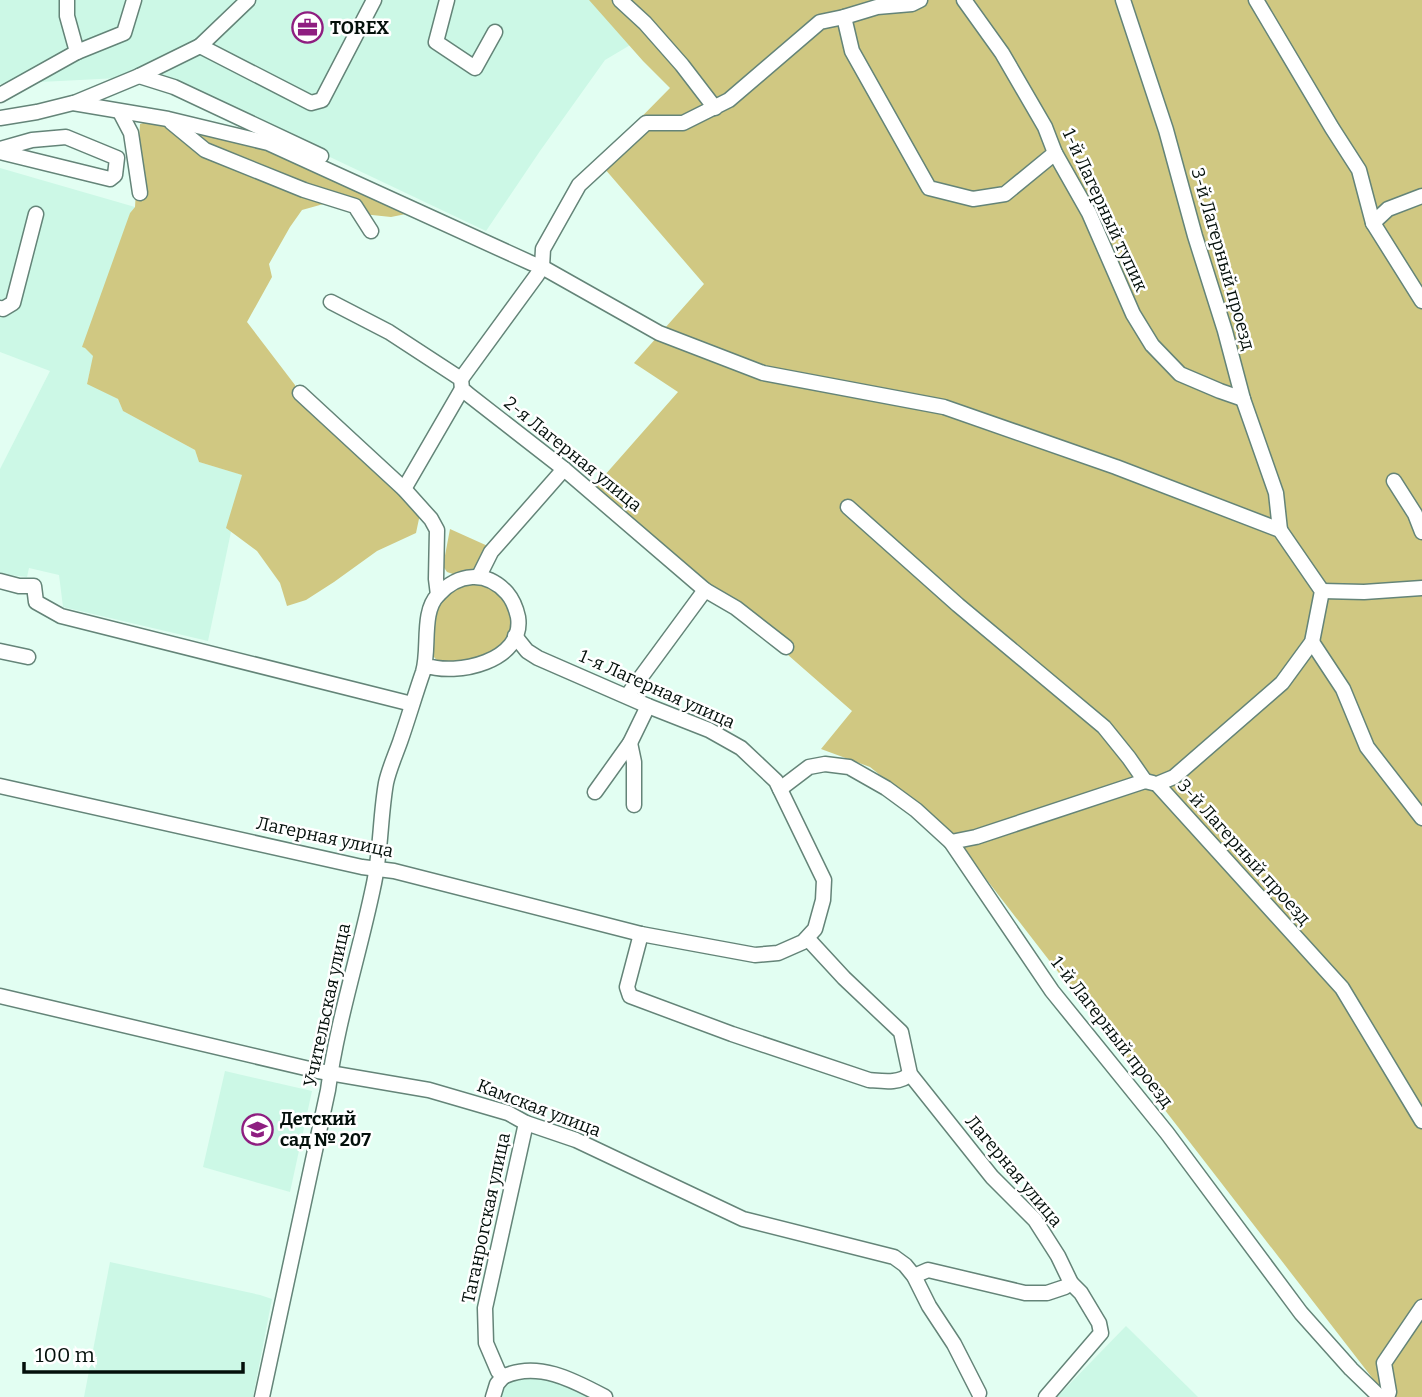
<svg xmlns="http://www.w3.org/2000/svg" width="1422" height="1397" font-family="Bitter,serif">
	<rect width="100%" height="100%" fill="#e2fef2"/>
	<!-- built -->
	<g fill="#ccf8e6">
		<path d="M 0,0 L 591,0 L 632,44 L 605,60 L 540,151 L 486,231 L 159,76 L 0,84 Z"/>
		<path d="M 0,168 L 135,207 L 130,213 L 87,383 L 118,399 L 123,411 L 195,450 L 199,462 L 243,475 L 208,641 L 63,607 L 59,575 L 29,568 L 27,577 L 0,574 L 0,469 L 50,371 L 0,352 Z"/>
		<path d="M 225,1071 L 312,1091 L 290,1192 L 203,1167 Z"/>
		<path d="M 110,1262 L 260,1295 L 272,1299 L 253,1397 L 84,1397 Z"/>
		<path d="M 1126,1326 L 1198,1397 L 1057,1397 Z"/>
		<path d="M 515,1376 L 544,1377 L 597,1397 L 497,1397 L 500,1387 Z"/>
	</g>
	<!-- green -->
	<g fill="#d0c882">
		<path d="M 589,0 L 1422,0 L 1422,1397 L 1387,1397 L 949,831 L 870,767 L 821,749 L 852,711 L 788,655 L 704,590 L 587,493 L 597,484 L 678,392 L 634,363 L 704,284 L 598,161 L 670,88 L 643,61 Z"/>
		<path d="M 150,121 L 267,147 L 411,213 L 391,217 L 353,213 L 327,203 L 302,210 L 290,227 L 269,264 L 272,277 L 247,322 L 295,385 L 297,394 L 420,514 L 416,533 L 377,551 L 334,582 L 306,600 L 287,606 L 280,583 L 257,551 L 226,528 L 242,475 L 199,462 L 195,450 L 123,411 L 118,399 L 87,384 L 93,356 L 85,348 L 82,347 L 130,213 L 135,207 L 140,124 Z"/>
		<path d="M 450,529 L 490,547 C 483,558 473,574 459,575 C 455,575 451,573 447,572 L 443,566 Z"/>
		<path d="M 474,582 L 493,587 L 512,610 C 512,618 513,629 509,636 C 498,653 456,672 437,660 C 426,654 432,614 439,605 C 447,593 461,586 474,582 Z"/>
	</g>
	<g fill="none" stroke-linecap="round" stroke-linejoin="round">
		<defs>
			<g id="minor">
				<path d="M 67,0 L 67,16 L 77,52"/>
				<path d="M 447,0 L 436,42 L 475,68 L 495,32"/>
				<path d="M 620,0 L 645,23 L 682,65 L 715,108"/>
				<path d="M 964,0 L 1002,53 L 1045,127 L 1055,153 L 1089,213 L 1133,314 L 1152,345 L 1180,374 L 1220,391 L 1243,399"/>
				<path d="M 1123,0 L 1166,130 L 1195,236 L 1225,331 L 1243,399 L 1276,493 L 1280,530"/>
				<path d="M 1256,0 L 1332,128 L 1359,170 L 1373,223 L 1422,301"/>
				<path d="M 844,17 L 852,51 L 929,188 L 973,199 L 1005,194 L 1055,153"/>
				<path d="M 200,46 L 248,0"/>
				<path d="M 139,76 L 174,87 L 321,156"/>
				<path d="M 0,95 L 77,52 L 124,33 L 134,0"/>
				<path d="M 74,103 L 139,76 L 200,46 L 311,103 L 322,100 L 374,0"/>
				<path d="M 120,112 L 131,133 L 140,193"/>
				<path d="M 0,118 L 37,112 L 73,103 L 168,119 L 268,143 L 531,263 L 542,267 L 659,333 L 763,373 L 944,407 L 1116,467 L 1280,530 L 1322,591 L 1312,642 L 1282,683 L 1174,777 L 1157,784 L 1342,988 L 1422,1121"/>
				<path d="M 171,122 L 205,150 L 304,190 L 355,206 L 371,231"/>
				<path d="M 0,149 L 32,140 L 66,137 L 117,158 L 115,175 L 110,179 L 0,152"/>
				<path d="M 1373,223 L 1388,209 L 1422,196"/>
				<path d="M 331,302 L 389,332 L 461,379 L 462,389 L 469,395 L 564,469 L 705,590 L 736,608 L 786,647"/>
				<path d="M 0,308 L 3,309 L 13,303 L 36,214"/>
				<path d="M 461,379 L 537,275 L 542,267 L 543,249 L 579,185 L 646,123 L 683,123 L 729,100 L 820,22 L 844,17 L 877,7 L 912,4 L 920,0"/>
				<path d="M 300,393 L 404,489 L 431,519 L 437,530 L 436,579 L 438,595"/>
				<path d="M 1394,481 L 1415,514 L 1422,532"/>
				<path d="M 404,489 L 462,389"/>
				<path d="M 848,507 L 958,605 L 1104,727 L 1129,758 L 1145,781"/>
				<path d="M 479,576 L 491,552 L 564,469"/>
				<path d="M 0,581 L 19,586 L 34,586 L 36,602 L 61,616 L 412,704"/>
				<path d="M 1322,591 L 1364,592 L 1422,588"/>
				<path d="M 1312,642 L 1343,689 L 1367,747 L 1422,818"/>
				<path d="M 0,651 L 28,657"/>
				<path d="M 627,696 L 705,590"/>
				<path d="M 630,743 L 634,762 L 634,805"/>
				<path d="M 0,786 L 362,867 L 394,871 L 641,934 L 755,955 L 778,953 L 803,942 L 815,929 L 823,900 L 824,880 L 776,781 L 741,748 L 709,730 L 648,706 L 538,658 L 527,651 L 515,636"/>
				<path d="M 780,789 L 809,767 L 825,764 L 849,767 L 886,788 L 916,810 L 951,842 L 1052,991 L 1167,1133 L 1301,1313 L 1351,1369 L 1380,1397"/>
				<path d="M 595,792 L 630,743 L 648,706"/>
				<path d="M 951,842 L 976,837 L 1145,781 L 1153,783"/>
				<path d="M 641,934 L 627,987 L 630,996 L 732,1034 L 869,1080 C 882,1081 900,1084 910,1074"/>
				<path d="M 808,939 L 844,978 L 901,1032 L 910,1074 L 992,1177 L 1035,1220 L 1058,1256 L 1071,1283 L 1081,1293 L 1099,1323 L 1101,1333 L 1046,1397"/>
				<path d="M 0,996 L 318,1071 L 429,1090 L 508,1113 L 526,1123 L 576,1140 L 743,1219 L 894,1257 L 905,1265 L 914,1276 L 929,1306 L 954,1344 L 979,1393"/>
				<path d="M 914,1276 L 928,1270 L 1025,1293 L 1047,1293 L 1065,1287 L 1071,1283"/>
				<path d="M 503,1377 C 537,1360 575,1381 605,1397"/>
				<path d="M 262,1397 L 328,1090 C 337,1022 359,955 373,888 C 381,854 380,817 386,783 C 389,769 395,756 400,742 C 408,719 415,695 423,672 C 430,649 421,612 438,595 C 458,573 486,570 507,593 C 513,600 516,608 518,617 C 525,661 456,677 425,665"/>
				<path d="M 493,1397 L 497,1384 L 503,1377 L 498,1371 L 486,1343 L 485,1308 L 526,1123"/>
				<path d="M 1387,1397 L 1389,1392 L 1384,1363 L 1422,1307"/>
			</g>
		</defs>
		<!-- minor casing -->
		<use href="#minor" stroke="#648478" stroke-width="17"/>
		<!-- minor -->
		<use href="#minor" stroke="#fff" stroke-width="14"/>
	</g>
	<!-- icons -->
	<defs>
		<symbol id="office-ring" viewBox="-11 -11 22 22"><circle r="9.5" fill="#fff" stroke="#8e1e80" stroke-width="1.5"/><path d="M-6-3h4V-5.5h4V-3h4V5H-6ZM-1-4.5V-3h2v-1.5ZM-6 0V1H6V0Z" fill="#8e1e80"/></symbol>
		<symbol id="school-ring" viewBox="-11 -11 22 22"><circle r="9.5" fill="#fff" stroke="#8e1e80" stroke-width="1.5"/><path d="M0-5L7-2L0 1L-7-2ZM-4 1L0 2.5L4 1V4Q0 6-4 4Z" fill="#8e1e80"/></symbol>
	</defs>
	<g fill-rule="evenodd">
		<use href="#office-ring" x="290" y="10" width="35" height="35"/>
		<use href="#school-ring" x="240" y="1112" width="35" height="35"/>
	</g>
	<g text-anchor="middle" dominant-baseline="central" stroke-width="5" stroke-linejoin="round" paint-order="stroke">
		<!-- poi labels -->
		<g font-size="18" font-weight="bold" fill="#04100b" stroke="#fff" text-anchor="start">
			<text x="330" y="28">TOREX</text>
			<text x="280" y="1119">Детский<tspan x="280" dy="21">сад № 207</tspan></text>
		</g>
		<!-- street labels -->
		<g font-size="18" fill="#04100b" stroke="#fff">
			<text transform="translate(1105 210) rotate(65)">1-й Лагерный тупик</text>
			<text transform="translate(1223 259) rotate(74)">3-й Лагерный проезд</text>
			<text transform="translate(573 454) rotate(39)">2-я Лагерная улица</text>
			<text transform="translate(657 689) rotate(24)">1-я Лагерная улица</text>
			<text transform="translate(325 837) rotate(12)">Лагерная улица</text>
			<text transform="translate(1244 852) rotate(48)">3-й Лагерный проезд</text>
			<text transform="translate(327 1005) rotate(-78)">Учительская улица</text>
			<text transform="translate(1112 1032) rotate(52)">1-й Лагерный проезд</text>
			<text transform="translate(539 1108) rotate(21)">Камская улица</text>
			<text transform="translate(1014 1171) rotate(50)">Лагерная улица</text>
			<text transform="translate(486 1218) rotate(-78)">Таганрогская улица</text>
		</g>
	</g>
	<!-- scale -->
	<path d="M24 1362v10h219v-10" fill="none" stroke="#04100b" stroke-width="3.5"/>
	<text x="35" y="1362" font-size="21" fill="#04100b" stroke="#ffffff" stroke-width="5" paint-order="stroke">100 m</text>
</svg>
